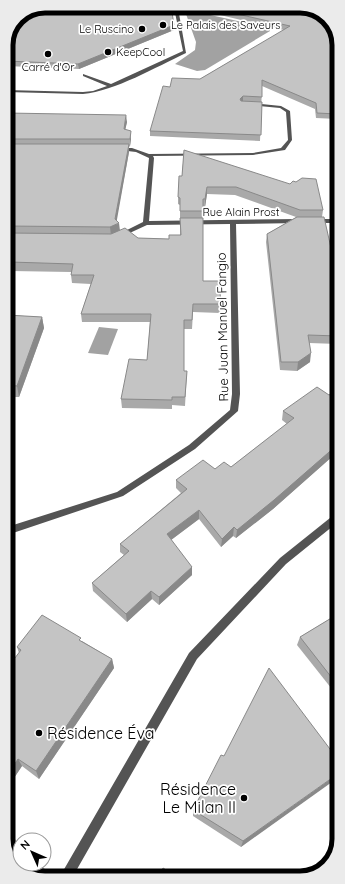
<svg xmlns="http://www.w3.org/2000/svg" width="345" height="884" font-family="Quicksand,sans-serif">
	<rect width="100%" height="100%" fill="#fff"/>
	<!-- water -->
	<g fill="#a2a2a2">
		<path d="M 192,11 L 270,28 L 270,31 L 205,70 L 197,71 L 175,64 L 195,50 L 196,42 L 186,14 Z"/>
		<path d="M 99,327 L 118,329 L 108,355 L 88,353 Z"/>
	</g>
	<g fill="none" stroke-linecap="round" stroke-linejoin="round">
		<!-- lane -->
		<path fill="#545454" fill-rule="evenodd" d="M 175,6 L 179,6 L 178,8 L 186,53 C 156,67 115,91 83,94 L 6,92 L 6,90 L 83,92 L 93,91 L 107,86 L 83,76 L 83,74 L 111,84 L 183,51 L 174,8 Z"/>
		<!-- street -->
		<g fill="#545454" fill-rule="evenodd">
			<path d="M 252,103 L 281,106 L 290,111 L 292,140 L 285,150 L 253,155 L 153,156 L 154,158 L 149,221 L 299,219 L 302,221 L 299,223 L 236,224 L 240,394 L 238,411 L 195,449 L 123,496 L 7,535 L 7,527 L 117,492 L 189,445 L 230,410 L 232,394 L 230,224 L 147,225 L 121,237 L 117,237 L 117,235 L 143,222 L 149,158 L 136,152 L 119,150 L 117,149 L 119,148 L 132,148 L 149,154 L 253,153 L 281,148 L 288,140 L 286,112 L 280,108 L 250,105 L 250,104 Z"/>
			<path d="M 337,219 L 337,223 L 314,223 L 311,221 L 314,219 Z"/>
			<path d="M 335,514 L 338,514 L 338,522 L 286,564 L 197,659 L 72,878 L 59,878 L 189,653 L 280,558 Z"/>
		</g>
	</g>
	<!-- wall -->
	<g fill="#a9a9a9">
		<path d="M 182,6 L 292,6 L 337,33 L 337,119 L 316,118 L 315,109 L 262,86 L 260,141 L 150,136 L 150,131 L 170,87 L 200,79 L 284,30 Z"/>
		<path d="M 294,6 L 303,6 L 319,12 Z"/>
		<path d="M 174,25 L 174,30 L 79,69 L 6,66 L 6,43 Z"/>
		<path d="M 6,112 L 6,113 L 127,122 L 125,129 L 131,139 L 130,146 L 129,147 L 129,152 L 116,221 L 120,231 L 138,238 L 169,239 L 180,235 L 180,205 L 178,204 L 178,197 L 182,176 L 184,150 L 323,210 L 322,217 L 336,270 L 338,270 L 338,344 L 309,343 L 310,362 L 297,371 L 280,370 L 266,242 L 267,234 L 296,217 L 235,195 L 207,194 L 205,207 L 203,207 L 203,281 L 221,304 L 220,313 L 193,312 L 192,329 L 184,329 L 184,371 L 187,371 L 185,406 L 172,405 L 172,409 L 122,408 L 121,399 L 147,360 L 150,322 L 82,322 L 81,314 L 91,284 L 72,283 L 71,275 L 71,272 L 11,271 L 8,279 L 7,279 Z"/>
		<path d="M 7,315 L 42,317 L 44,328 L 19,397 L 7,397 Z"/>
		<path d="M 338,391 L 338,445 L 336,446 L 334,455 L 273,509 L 236,538 L 233,536 L 221,547 L 199,519 L 171,540 L 192,575 L 159,605 L 152,599 L 127,622 L 93,591 L 92,583 L 124,555 L 120,552 L 120,544 L 181,493 L 176,488 L 176,480 L 215,469 L 231,467 L 287,424 L 282,420 L 283,411 L 329,395 Z"/>
		<path d="M 338,614 L 339,698 L 297,645 L 300,637 Z"/>
		<path d="M 82,641 L 112,659 L 114,668 L 39,779 L 22,766 L 8,787 L 19,653 L 17,647 Z"/>
		<path d="M 224,756 L 339,761 L 241,847 L 193,816 L 193,810 Z"/>
	</g>
	<!-- shaded-wall -->
	<g fill="#898989">
		<path d="M 174,25 L 174,30 L 79,69 L 78,64 Z"/>
		<path d="M 243,96 L 243,102 L 240,104 L 240,99 Z"/>
		<path d="M 126,115 L 127,122 L 124,136 L 124,129 Z"/>
		<path d="M 131,131 L 131,139 L 130,146 L 130,139 Z"/>
		<path d="M 129,144 L 129,152 L 116,225 L 119,223 L 120,231 L 111,236 L 110,227 L 115,219 Z"/>
		<path d="M 207,187 L 207,194 L 205,207 L 205,199 Z"/>
		<path d="M 10,262 L 11,271 L 8,279 L 7,270 Z"/>
		<path d="M 42,317 L 44,328 L 19,397 L 17,386 Z"/>
		<path d="M 311,353 L 310,362 L 297,371 L 298,362 Z"/>
		<path d="M 338,438 L 338,445 L 336,446 L 334,455 L 273,509 L 236,538 L 237,530 L 332,443 Z"/>
		<path d="M 13,440 L 15,448 L 7,476 L 7,459 Z"/>
		<path d="M 199,510 L 199,519 L 167,543 L 167,534 Z"/>
		<path d="M 234,527 L 233,536 L 221,547 L 222,539 Z"/>
		<path d="M 192,567 L 192,575 L 159,605 L 159,597 Z"/>
		<path d="M 151,591 L 152,599 L 127,622 L 126,614 Z"/>
		<path d="M 112,659 L 114,668 L 39,779 L 36,771 Z"/>
		<path d="M 18,759 L 22,766 L 8,787 L 8,774 Z"/>
		<path d="M 339,773 L 339,777 L 241,847 L 243,841 Z"/>
	</g>
	<!-- building -->
	<g fill="#c4c4c4" stroke="#898989">
		<path d="M 45,6 L 171,6 L 174,25 L 78,64 L 6,61 L 6,43 L 18,17 Z"/>
		<path d="M 202,6 L 292,6 L 295,8 L 320,13 L 324,14 L 337,33 L 337,114 L 317,113 L 316,103 L 262,80 L 262,97 L 243,96 L 240,99 L 241,101 L 262,102 L 261,135 L 150,131 L 163,86 L 170,87 L 172,78 L 200,79 L 290,26 Z"/>
		<path d="M 6,113 L 126,115 L 124,129 L 131,131 L 130,139 L 6,139 Z"/>
		<path d="M 6,144 L 129,144 L 115,219 L 119,223 L 110,227 L 7,226 L 6,216 L 8,213 L 6,213 Z"/>
		<path d="M 184,150 L 290,184 L 293,181 L 296,182 L 302,178 L 316,179 L 323,210 L 300,210 L 236,187 L 207,187 L 205,199 L 203,199 L 203,211 L 180,211 L 180,198 L 178,197 L 179,176 L 182,176 Z"/>
		<path d="M 297,217 L 324,217 L 336,270 L 338,270 L 338,336 L 308,335 L 311,353 L 298,362 L 281,362 L 267,234 Z"/>
		<path d="M 180,218 L 203,218 L 203,281 L 219,281 L 221,304 L 193,304 L 192,320 L 184,320 L 184,371 L 187,371 L 185,397 L 172,397 L 172,400 L 121,399 L 129,359 L 147,360 L 151,314 L 81,314 L 94,275 L 71,275 L 73,264 L 10,262 L 7,270 L 7,233 L 111,234 L 125,228 L 138,238 L 169,239 L 169,235 L 181,235 Z"/>
		<path d="M 7,315 L 42,317 L 17,386 L 7,385 Z"/>
		<path d="M 317,387 L 329,395 L 338,391 L 338,438 L 332,443 L 336,446 L 274,500 L 237,530 L 234,527 L 222,539 L 199,510 L 167,534 L 192,567 L 159,597 L 151,591 L 126,614 L 92,583 L 129,551 L 120,544 L 187,489 L 176,480 L 203,460 L 215,469 L 224,462 L 231,467 L 294,418 L 283,411 Z"/>
		<path d="M 7,439 L 13,440 L 7,459 Z"/>
		<path d="M 338,614 L 339,687 L 300,637 Z"/>
		<path d="M 42,615 L 81,638 L 79,640 L 112,659 L 36,771 L 18,759 L 8,774 L 8,667 L 21,650 L 17,647 Z"/>
		<path d="M 269,668 L 339,761 L 339,773 L 243,841 L 193,810 L 221,755 L 224,756 Z"/>
		<path d="M 332,861 L 331,863 L 312,876 L 302,876 L 309,871 Z"/>
		<path d="M 163,868 L 177,877 L 159,877 Z"/>
	</g>
	<!-- markers -->
	<g fill="#000" stroke="#fff" stroke-width="1.5">
		<circle cx="163" cy="25" r="4"/>
		<circle cx="142" cy="29" r="4"/>
		<circle cx="108" cy="52" r="4"/>
		<circle cx="48" cy="54" r="4"/>
		<circle cx="39" cy="733" r="4"/>
		<circle cx="244" cy="798" r="4"/>
	</g>
	<g text-anchor="middle" dominant-baseline="central" stroke-width="3.5" stroke-linejoin="round" paint-order="stroke">
		<!-- far-poi labels -->
		<g font-size="11" fill="#000" stroke="#fff" text-anchor="start">
			<text x="171" y="25">Le Palais des Saveurs</text>
			<text x="134" y="29" text-anchor="end">Le Ruscino</text>
			<text x="116" y="52">KeepCool</text>
			<text x="48" y="67" text-anchor="middle">Carré d'Or</text>
		</g>
		<!-- far-street labels -->
		<g font-size="11" fill="#000" stroke="#fff">
			<text x="241" y="212">Rue Alain Prost</text>
		</g>
		<!-- street labels -->
		<g font-size="13" fill="#000" stroke="#fff">
			<text transform="translate(222 327) rotate(-91)">Rue Juan Manuel Fangio</text>
		</g>
		<!-- near-poi labels -->
		<g font-size="16" fill="#000" stroke="#fff" text-anchor="start">
			<text x="47" y="733">Résidence Éva</text>
			<text x="236" y="789" text-anchor="end">Résidence<tspan x="236" dy="18">Le Milan II</tspan></text>
		</g>
	</g>
	<!-- crop -->
	<path d="M0 0H345V884H0ZM45 13H300A32 32 0 0 1 332 45V839A32 32 0 0 1 300 871H45A32 32 0 0 1 13 839V45A32 32 0 0 1 45 13Z" fill="#ebebeb" fill-rule="evenodd"/>
	<path fill="none" stroke="#000" stroke-width="5" d="M45 13H300A32 32 0 0 1 332 45V839A32 32 0 0 1 300 871H45A32 32 0 0 1 13 839V45A32 32 0 0 1 45 13Z"/>
	<!-- north arrow -->
	<g transform="translate(32 852) rotate(315)"><circle r="19" fill="#ffffff" stroke="#999999"/>
	<path d="M0-3L7 15L0 10L-7 15Z" fill="#000000"/>
	<text y="-6" font-size="11" font-weight="bold" text-anchor="middle" fill="#000000">N</text>
	</g>
</svg>
